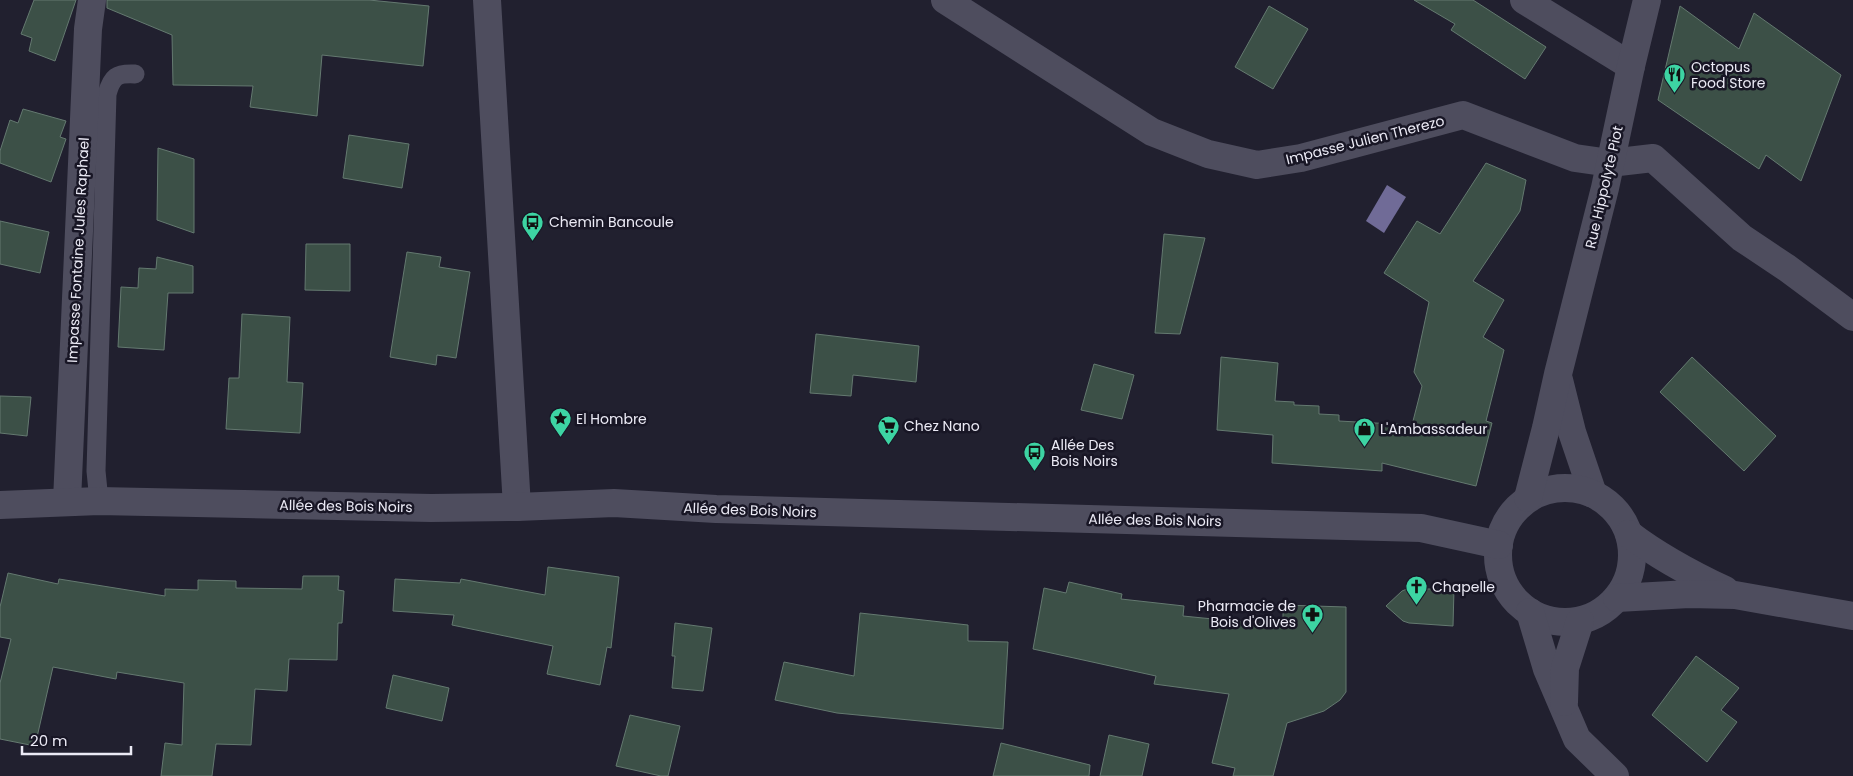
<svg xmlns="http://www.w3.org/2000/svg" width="1853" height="776" font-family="Poppins,sans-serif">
	<rect width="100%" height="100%" fill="#21202f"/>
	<!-- water -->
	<path fill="#706b97" d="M 1387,185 L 1406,197 L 1384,233 L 1366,221 Z"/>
	<!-- building -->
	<g fill="#3c5047" stroke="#647970">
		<path d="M 34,0 L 76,0 L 55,61 L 29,51 L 32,38 L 21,34 Z"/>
		<path d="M 107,0 L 369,0 L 429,6 L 423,66 L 322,55 L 317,116 L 250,107 L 253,86 L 173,85 L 172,35 L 107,8 Z"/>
		<path d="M 1414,0 L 1473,0 L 1546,47 L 1525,79 L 1451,30 L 1455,24 Z"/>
		<path d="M 1269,6 L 1308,29 L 1273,89 L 1235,67 Z"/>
		<path d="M 1680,6 L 1739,49 L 1754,13 L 1841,75 L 1801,181 L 1766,155 L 1759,169 L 1658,100 Z"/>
		<path d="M 23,109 L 66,121 L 60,137 L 66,139 L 51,182 L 0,163 L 0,151 L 10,120 L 18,123 Z"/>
		<path d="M 349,135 L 409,144 L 402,188 L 343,178 Z"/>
		<path d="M 158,148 L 194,159 L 194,233 L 157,220 Z"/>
		<path d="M 1486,163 L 1526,180 L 1520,211 L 1473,281 L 1504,300 L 1483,337 L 1504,350 L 1486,421 L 1492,423 L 1476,486 L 1382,463 L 1382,471 L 1272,463 L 1273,435 L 1217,430 L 1221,357 L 1278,363 L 1275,401 L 1294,402 L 1294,405 L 1319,406 L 1319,414 L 1339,415 L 1339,421 L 1412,425 L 1422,386 L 1414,372 L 1429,302 L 1384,273 L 1417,221 L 1440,234 Z"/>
		<path d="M 0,221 L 49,232 L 40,273 L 0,264 Z"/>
		<path d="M 1164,234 L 1205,238 L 1180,334 L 1155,333 Z"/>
		<path d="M 306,244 L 350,244 L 350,291 L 305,290 Z"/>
		<path d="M 407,252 L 441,257 L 439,267 L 470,272 L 456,358 L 437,355 L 436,365 L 390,357 Z"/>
		<path d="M 157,257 L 193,266 L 193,293 L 168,293 L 164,350 L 118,347 L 121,287 L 138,288 L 139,268 L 156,269 Z"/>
		<path d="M 242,314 L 290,317 L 287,382 L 303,383 L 300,433 L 226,429 L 229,378 L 239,378 Z"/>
		<path d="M 816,334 L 919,346 L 916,382 L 853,375 L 851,396 L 810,393 Z"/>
		<path d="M 1692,357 L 1776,436 L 1744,471 L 1660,392 Z"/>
		<path d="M 1094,364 L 1134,375 L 1122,419 L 1081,410 Z"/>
		<path d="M 0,396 L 31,397 L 27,436 L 0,433 Z"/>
		<path d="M 548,567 L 619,577 L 611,648 L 607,647 L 600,685 L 547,674 L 553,646 L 452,625 L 454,615 L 393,611 L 395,579 L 460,583 L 461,579 L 545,595 Z"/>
		<path d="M 8,573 L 58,584 L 59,579 L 165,596 L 165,589 L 198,590 L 198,580 L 236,581 L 236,588 L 302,589 L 303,576 L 339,576 L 338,590 L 344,591 L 342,623 L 338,623 L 337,660 L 289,659 L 287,691 L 255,689 L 251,745 L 216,744 L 212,776 L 161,776 L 165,743 L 182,745 L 184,683 L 117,672 L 116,679 L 53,667 L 35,746 L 0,739 L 0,683 L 11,639 L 0,637 L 0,607 Z"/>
		<path d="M 1069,582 L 1122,594 L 1121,599 L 1184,606 L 1183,616 L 1283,626 L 1283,605 L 1346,607 L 1346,692 L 1340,700 L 1324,711 L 1287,723 L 1273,776 L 1233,776 L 1235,768 L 1212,763 L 1229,694 L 1154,684 L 1156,676 L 1033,649 L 1044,588 L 1066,593 Z"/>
		<path d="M 1407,589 L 1454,589 L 1453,626 L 1409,623 L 1403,621 L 1386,606 L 1402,591 Z"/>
		<path d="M 860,613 L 968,625 L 968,641 L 1008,642 L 1003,729 L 837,713 L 775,700 L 784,662 L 854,676 Z"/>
		<path d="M 675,623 L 712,628 L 703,691 L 672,688 L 675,656 L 672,656 Z"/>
		<path d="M 1696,656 L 1739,688 L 1721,710 L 1737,722 L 1707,762 L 1652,715 Z"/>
		<path d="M 393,675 L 449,688 L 442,721 L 386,708 Z"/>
		<path d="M 630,715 L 680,726 L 668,776 L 661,776 L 616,766 Z"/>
		<path d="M 1109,735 L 1149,744 L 1142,776 L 1100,776 Z"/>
		<path d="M 1001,743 L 1090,765 L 1089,776 L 993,776 Z"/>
	</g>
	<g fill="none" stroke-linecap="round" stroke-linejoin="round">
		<!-- lane -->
		<path stroke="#4e4d5e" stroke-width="19" d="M 99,501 L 96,471 L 107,94 C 112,77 116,73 135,74"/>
		<!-- street -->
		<g stroke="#4e4d5e" stroke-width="28">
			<path d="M 487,0 L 517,507"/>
			<path d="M 945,0 L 1152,132 L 1208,154 L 1257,165 L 1301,158 L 1463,115 L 1575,158 L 1610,163 L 1653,158 L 1742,238 L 1787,268 L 1853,317"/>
			<path d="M 1524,0 L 1631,66"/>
			<path d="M 67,501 L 88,29 L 92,0"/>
		</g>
		<!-- secondary -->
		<g stroke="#4e4d5e" stroke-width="28">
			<path d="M 1559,380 L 1572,432 L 1593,494"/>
			<circle cx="1565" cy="555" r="67"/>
			<path d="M 1528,498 L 1546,428 L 1558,374 L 1605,188 L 1631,66 L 1647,0"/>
			<path d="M 0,505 L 99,501 L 431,508 L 517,507 L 614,503 L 716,509 L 1421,528 L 1499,545"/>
			<path d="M 1629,534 C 1659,557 1691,574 1725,590"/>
			<path d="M 1617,598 L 1689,594 L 1735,595 L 1853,616"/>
			<path d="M 1530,612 L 1547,669 L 1577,739 L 1615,776"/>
			<path d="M 1564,702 L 1565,668 L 1580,621"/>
		</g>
	</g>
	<!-- icons -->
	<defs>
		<symbol id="restaurant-pin" viewBox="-11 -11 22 30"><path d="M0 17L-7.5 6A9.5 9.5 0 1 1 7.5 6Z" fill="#3dd4a3" stroke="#181625"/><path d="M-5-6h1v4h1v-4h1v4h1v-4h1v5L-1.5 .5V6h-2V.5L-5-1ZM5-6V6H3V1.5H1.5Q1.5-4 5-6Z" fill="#111"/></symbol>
		<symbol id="bus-pin" viewBox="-11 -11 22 30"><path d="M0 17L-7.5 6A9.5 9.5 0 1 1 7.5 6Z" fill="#3dd4a3" stroke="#181625"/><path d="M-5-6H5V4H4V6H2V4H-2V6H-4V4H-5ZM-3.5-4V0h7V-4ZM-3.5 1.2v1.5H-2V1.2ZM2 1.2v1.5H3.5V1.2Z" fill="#111"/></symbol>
		<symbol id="sight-pin" viewBox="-11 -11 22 30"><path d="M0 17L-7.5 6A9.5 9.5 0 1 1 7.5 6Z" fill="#3dd4a3" stroke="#181625"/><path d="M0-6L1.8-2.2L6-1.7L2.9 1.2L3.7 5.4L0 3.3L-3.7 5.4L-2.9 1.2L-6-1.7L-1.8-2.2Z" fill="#111"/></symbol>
		<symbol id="supermarket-pin" viewBox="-11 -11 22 30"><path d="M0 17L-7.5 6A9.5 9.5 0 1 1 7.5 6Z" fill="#3dd4a3" stroke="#181625"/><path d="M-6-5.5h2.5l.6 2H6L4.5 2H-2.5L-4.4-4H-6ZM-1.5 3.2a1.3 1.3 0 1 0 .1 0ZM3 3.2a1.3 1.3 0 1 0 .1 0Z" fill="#111"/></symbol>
		<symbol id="shop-pin" viewBox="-11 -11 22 30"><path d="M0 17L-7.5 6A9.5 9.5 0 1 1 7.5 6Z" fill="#3dd4a3" stroke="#181625"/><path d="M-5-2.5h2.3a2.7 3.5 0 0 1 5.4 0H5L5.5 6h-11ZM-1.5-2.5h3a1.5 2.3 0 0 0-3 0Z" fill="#111"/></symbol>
		<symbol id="church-pin" viewBox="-11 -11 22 30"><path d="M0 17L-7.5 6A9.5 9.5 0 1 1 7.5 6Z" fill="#3dd4a3" stroke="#181625"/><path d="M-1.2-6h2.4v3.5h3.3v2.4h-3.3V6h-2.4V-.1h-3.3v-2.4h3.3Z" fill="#111"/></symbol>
		<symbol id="pharmacy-pin" viewBox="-11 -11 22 30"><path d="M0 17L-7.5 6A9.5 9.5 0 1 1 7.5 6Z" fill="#3dd4a3" stroke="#181625"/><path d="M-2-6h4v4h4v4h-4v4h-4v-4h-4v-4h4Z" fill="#111"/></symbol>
	</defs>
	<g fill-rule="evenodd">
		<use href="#restaurant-pin" x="1662" y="62" width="25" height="34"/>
		<use href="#bus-pin" x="520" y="210" width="25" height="34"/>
		<use href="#sight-pin" x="548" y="406" width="25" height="34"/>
		<use href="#supermarket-pin" x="876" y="414" width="25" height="34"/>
		<use href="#shop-pin" x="1352" y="416" width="25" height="34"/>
		<use href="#bus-pin" x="1022" y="440" width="25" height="34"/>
		<use href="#church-pin" x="1404" y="574" width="25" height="34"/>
		<use href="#pharmacy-pin" x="1300" y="602" width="25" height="34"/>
	</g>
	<g text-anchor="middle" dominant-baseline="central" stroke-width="5" stroke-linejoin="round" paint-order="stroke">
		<!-- poi labels -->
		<g font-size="14" fill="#ebeaf5" stroke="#181625" text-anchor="start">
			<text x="1691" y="67">Octopus<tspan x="1691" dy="16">Food Store</tspan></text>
			<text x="549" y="222">Chemin Bancoule</text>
			<text x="576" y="419">El Hombre</text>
			<text x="904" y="426">Chez Nano</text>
			<text x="1380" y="429">L'Ambassadeur</text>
			<text x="1051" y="445">Allée Des<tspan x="1051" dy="16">Bois Noirs</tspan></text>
			<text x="1432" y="587">Chapelle</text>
			<text x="1296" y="606" text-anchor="end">Pharmacie de<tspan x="1296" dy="16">Bois d'Olives</tspan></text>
		</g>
		<!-- street labels -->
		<g font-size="14" fill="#ebeaf5" stroke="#181625">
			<text transform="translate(1365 140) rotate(-14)">Impasse Julien Therezo</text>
			<text transform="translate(1604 187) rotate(-77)">Rue Hippolyte Piot</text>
			<text transform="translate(78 250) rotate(-87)">Impasse Fontaine Jules Raphael</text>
			<text transform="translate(346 506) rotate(1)">Allée des Bois Noirs</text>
			<text transform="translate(750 510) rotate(2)">Allée des Bois Noirs</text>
			<text transform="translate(1155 520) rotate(1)">Allée des Bois Noirs</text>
		</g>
	</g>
	<!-- scale -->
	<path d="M22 746v8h109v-8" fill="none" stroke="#ebeaf5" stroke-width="2.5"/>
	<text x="30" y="746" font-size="15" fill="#ebeaf5" stroke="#181625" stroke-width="4" paint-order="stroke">20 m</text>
</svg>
